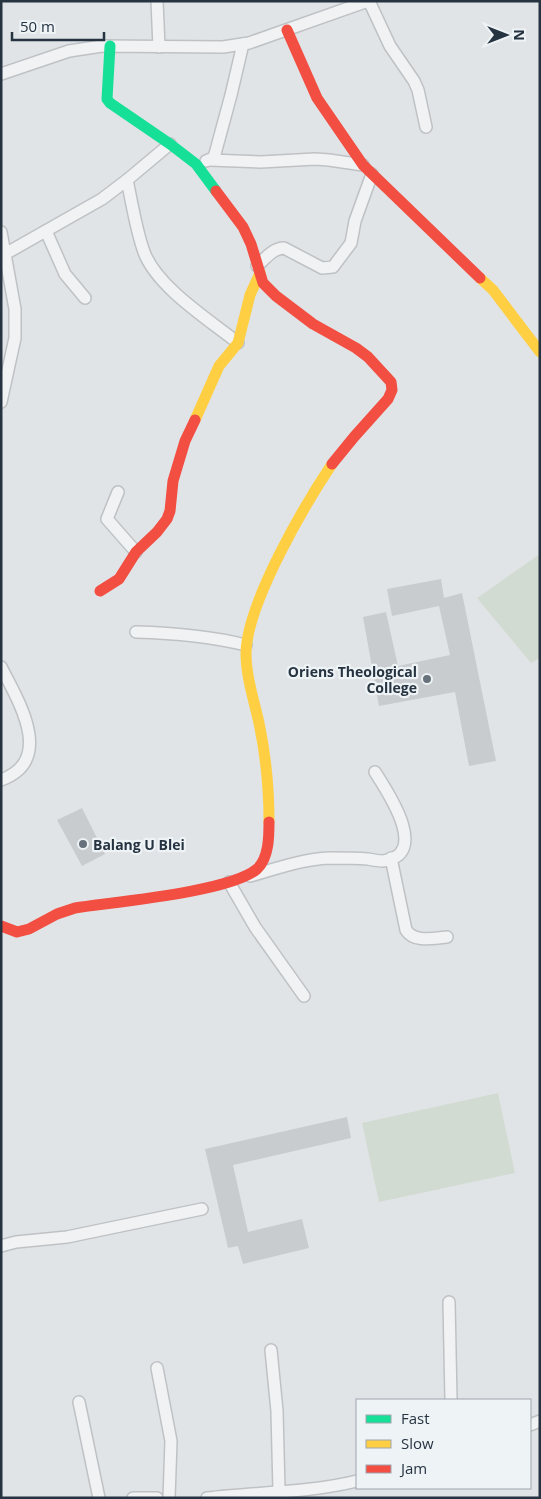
<svg xmlns="http://www.w3.org/2000/svg" width="541" height="1499" font-family="'Open Sans',sans-serif">
	<rect width="100%" height="100%" fill="#e1e4e7"/>
	<!-- green -->
	<g fill="#d2dbd1">
		<path d="M 540,554 L 540,658 L 531,663 L 477,598 Z"/>
		<path d="M 498,1093 L 515,1173 L 379,1202 L 362,1123 Z"/>
	</g>
	<!-- building -->
	<g fill="#c9cccf">
		<path d="M 441,579 L 444,598 L 462,593 L 496,761 L 469,766 L 455,692 L 379,706 L 363,617 L 386,612 L 398,666 L 450,655 L 439,606 L 392,616 L 387,589 Z"/>
		<path d="M 82,808 L 105,854 L 82,866 L 57,820 Z"/>
		<path d="M 347,1117 L 351,1138 L 233,1165 L 248,1232 L 302,1219 L 309,1248 L 243,1264 L 238,1246 L 228,1248 L 205,1149 Z"/>
	</g>
	<g fill="none" stroke-linecap="round" stroke-linejoin="round">
		<defs>
			<g id="street">
				<path d="M 157,1 L 159,47"/>
				<path d="M 369,1 L 390,46 L 414,81 L 418,90 L 426,127"/>
				<path d="M 1,74 L 69,51 L 102,46 L 223,47 L 249,43 L 368,1"/>
				<path d="M 210,160 L 261,162 L 315,159 L 329,160 L 363,165"/>
				<path d="M 206,161 L 213,158 L 215,154 L 231,95 L 243,44"/>
				<path d="M 127,180 C 132,203 136,230 144,252 C 157,287 208,319 238,343"/>
				<path d="M 46,231 L 65,274 L 85,298"/>
				<path d="M 1,232 L 15,309 L 15,338 L 1,402"/>
				<path d="M 5,254 L 102,199 L 127,180 L 170,144"/>
				<path d="M 257,266 C 265,259 273,248 284,248 L 322,268 L 333,267 L 351,243 L 355,221 L 372,174"/>
				<path d="M 118,492 L 107,519 L 136,552"/>
				<path d="M 136,632 C 174,633 209,636 246,645"/>
				<path d="M 1,667 C 19,702 55,760 1,780"/>
				<path d="M 391,858 L 406,930 C 414,943 434,938 447,937"/>
				<path d="M 250,876 C 275,869 303,859 329,858 C 342,858 355,858 368,859 C 373,860 378,861 383,861 C 431,855 387,791 375,772"/>
				<path d="M 229,882 L 255,927 L 304,996"/>
				<path d="M 1,1246 L 16,1242 L 67,1237 L 202,1209"/>
				<path d="M 449,1302 L 451,1400"/>
				<path d="M 271,1350 L 277,1411 L 279,1491"/>
				<path d="M 157,1368 L 171,1441 L 169,1498"/>
				<path d="M 79,1402 L 99,1498"/>
				<path d="M 530,1425 L 540,1421"/>
				<path d="M 133,1498 L 157,1498"/>
				<path d="M 207,1498 C 256,1492 308,1493 357,1481"/>
			</g>
		</defs>
		<!-- street casing -->
		<use href="#street" stroke="#bfc2c5" stroke-width="14"/>
		<!-- street -->
		<use href="#street" stroke="#f1f2f3" stroke-width="11"/>
		<!-- fast -->
		<path stroke="#16e098" stroke-width="11" d="M 110,46 L 107,99 L 110,103 L 170,144 L 196,164 L 216,191"/>
		<!-- slow -->
		<g stroke="#ffcf43" stroke-width="11">
			<path d="M 480,278 L 493,290 L 540,352"/>
			<path d="M 195,420 L 219,366 L 238,343 L 250,295 L 260,273"/>
			<path d="M 269,822 C 269,789 266,756 259,723 C 254,700 246,677 246,653 C 247,603 304,506 332,464"/>
		</g>
		<!-- jam -->
		<g stroke="#f24e42" stroke-width="11">
			<path d="M 287,30 L 317,98 L 363,165 L 480,278"/>
			<path d="M 216,191 L 243,227 L 251,244 L 263,283 L 276,296 L 313,324 L 356,348 L 368,357 L 391,382 L 392,390 L 388,399 L 354,437 L 332,464"/>
			<path d="M 100,591 L 119,579 L 136,552 L 157,532 L 167,519 L 170,511 L 173,481 L 185,441 L 195,420"/>
			<path d="M 1,926 L 17,932 L 29,929 L 57,914 L 75,908 C 114,902 230,892 257,869 C 269,858 269,836 269,822"/>
		</g>
	</g>
	<!-- markers -->
	<g fill="#67717b" stroke="#eef3f6" stroke-width="2">
		<circle cx="427" cy="679" r="5"/>
		<circle cx="83" cy="844" r="5"/>
	</g>
	<g text-anchor="middle" dominant-baseline="central" stroke-width="4.5" stroke-linejoin="round" paint-order="stroke">
		<!-- poi labels -->
		<g font-size="14" font-weight="bold" fill="#263341" stroke="#eef3f6" text-anchor="end">
			<text x="417" y="671">Oriens Theological<tspan x="417" dy="16">College</tspan></text>
			<text x="93" y="844" text-anchor="start">Balang U Blei</text>
		</g>
	</g>
	<!-- border -->
	<rect width="541" height="1499" fill="none" stroke="#263341" stroke-width="5"/>
	<!-- legend -->
	<rect x="356" y="1399" width="175" height="90" fill="#eef3f6" stroke="#9ea6ae"/>
	<rect x="366" y="1415" width="25" height="8" fill="#16e098" stroke="#9ea6ae"/>
	<text x="401" y="1424" font-size="15" fill="#263341">Fast</text>
	<rect x="366" y="1440" width="25" height="8" fill="#ffcf43" stroke="#9ea6ae"/>
	<text x="401" y="1449" font-size="15" fill="#263341">Slow</text>
	<rect x="366" y="1465" width="25" height="8" fill="#f24e42" stroke="#9ea6ae"/>
	<text x="401" y="1474" font-size="15" fill="#263341">Jam</text>
	<!-- north arrow -->
	<g transform="translate(506 35) rotate(90)" stroke="#eef3f6" stroke-width="4" paint-order="stroke">
	<path d="M0-4L9 19L0 12L-9 19Z" fill="#263341"/>
	<text y="-8" font-size="14" font-weight="bold" text-anchor="middle" fill="#263341">N</text>
	</g>
	<!-- scale -->
	<path d="M12 32v8h92v-8" fill="none" stroke="#263341" stroke-width="2.5"/>
	<text x="20" y="32" font-size="15" fill="#263341" stroke="#eef3f6" stroke-width="4" paint-order="stroke">50 m</text>
</svg>
